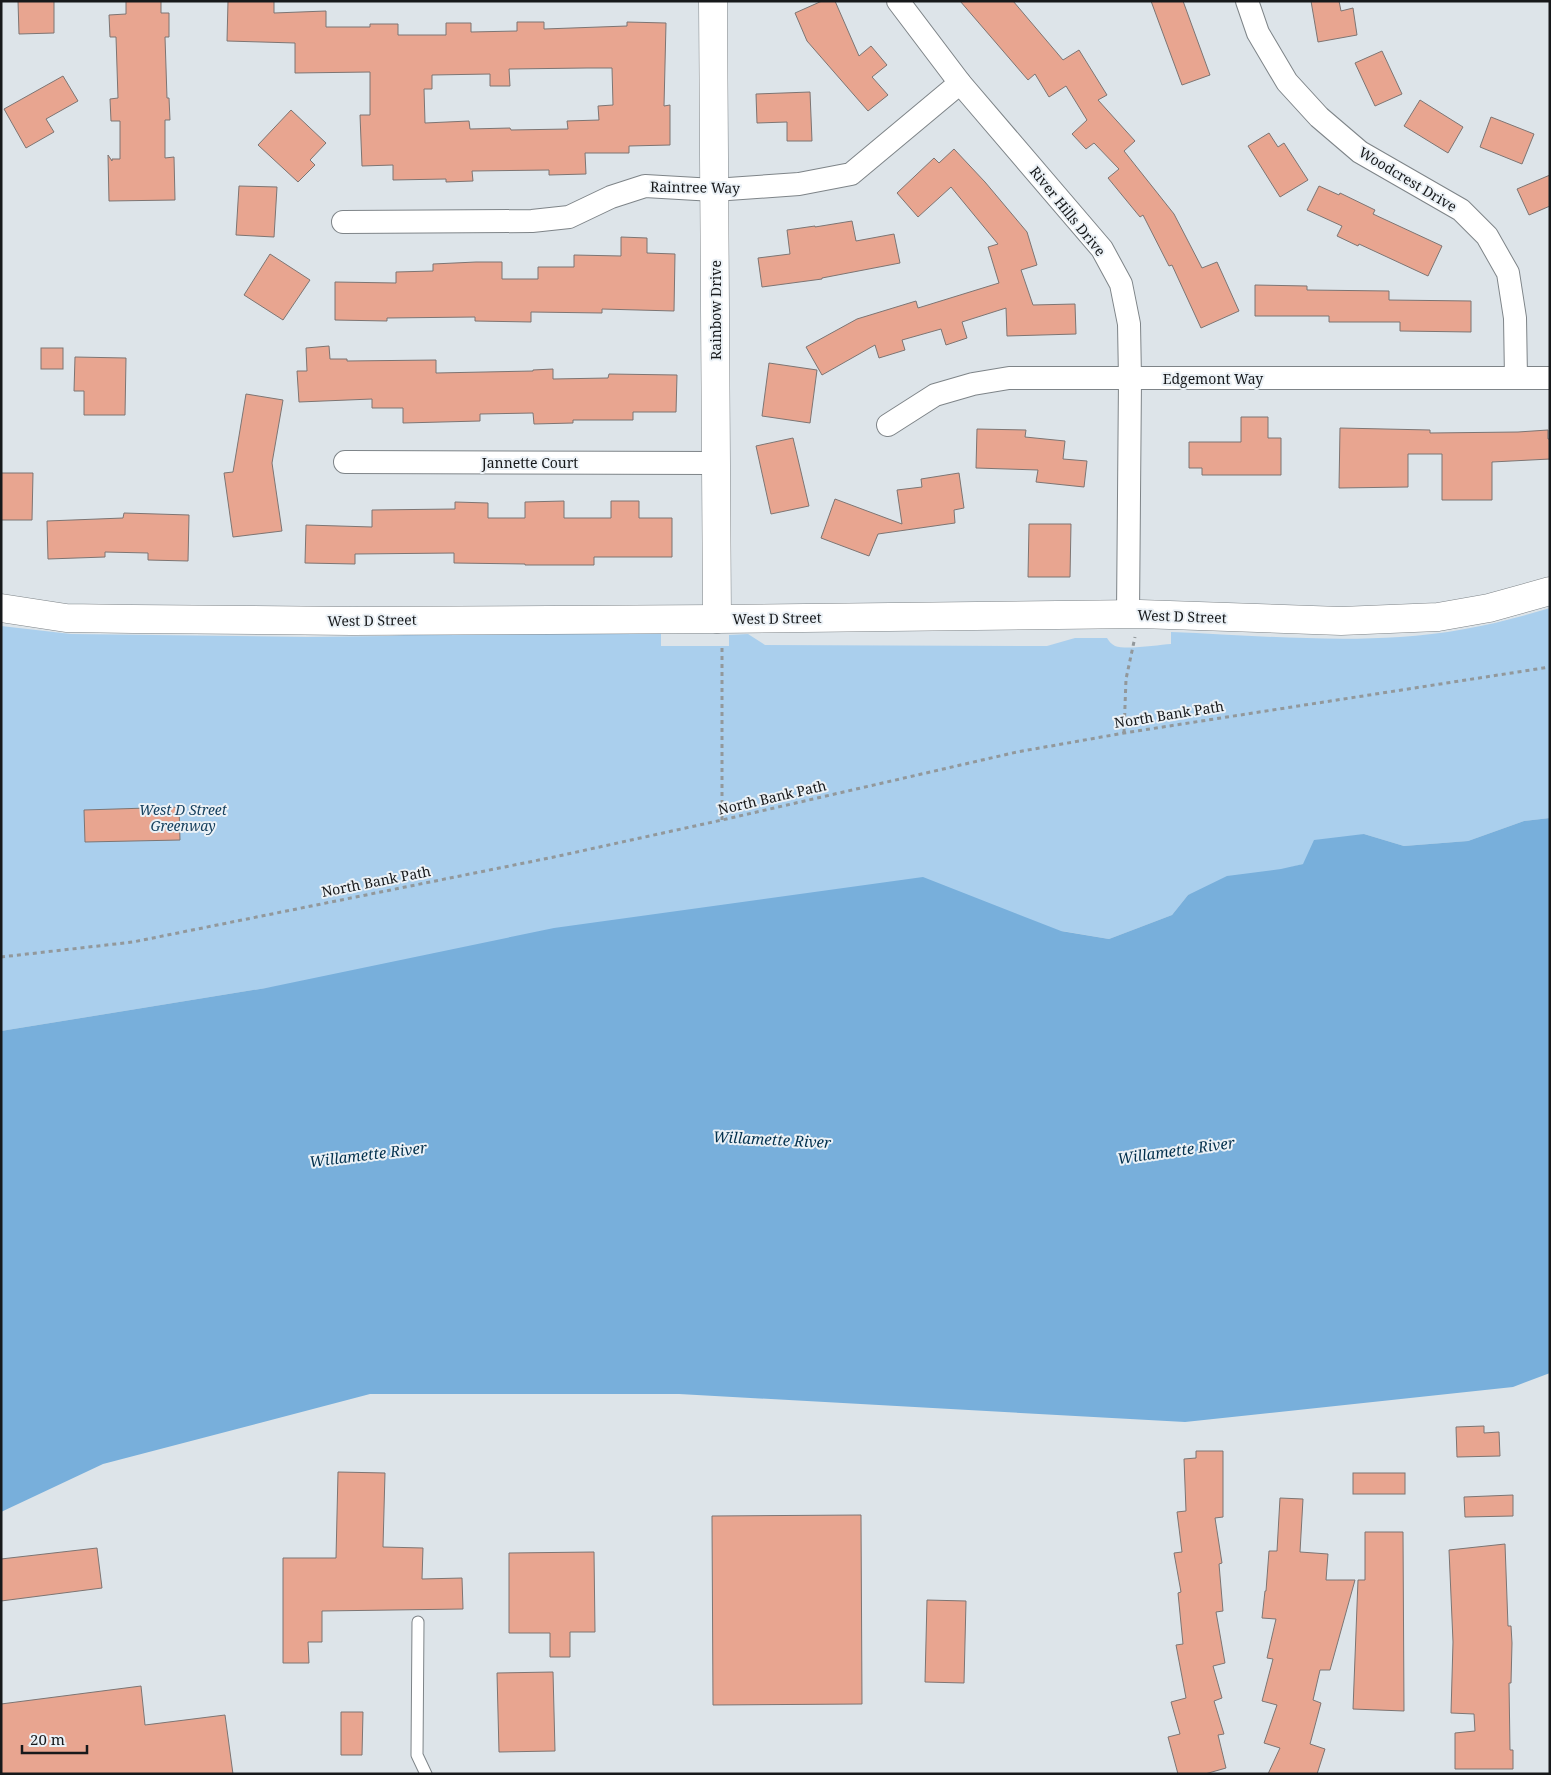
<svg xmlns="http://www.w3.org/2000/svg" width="1551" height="1775" font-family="'Noto Serif',serif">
	<rect width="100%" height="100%" fill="#dde4e9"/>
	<!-- green -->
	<path fill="#aacfed" d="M 1550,608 L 1550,818 L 1524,821 L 1468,841 L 1404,846 L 1364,834 L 1303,864 L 1188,895 L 1172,915 L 1109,939 L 1062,931 L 266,988 L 1,1031 L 1,626 L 71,634 L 307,637 L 388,636 L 470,631 L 661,628 L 661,646 L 729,646 L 729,635 L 748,634 L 765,645 L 1047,646 L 1075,638 L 1107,638 C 1109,641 1111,644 1115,646 C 1126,650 1158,645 1171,644 L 1171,632 C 1247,635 1324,642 1400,637 C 1451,634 1501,623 1550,608 Z"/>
	<!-- water -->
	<path fill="#78afdb" d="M 1550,818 L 1550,1373 L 1513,1387 L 1185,1422 L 679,1394 L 370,1394 L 103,1464 L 1,1512 L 1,1031 L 266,988 L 554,928 L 923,877 L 1061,931 L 1109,939 L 1172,915 L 1188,895 L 1227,876 L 1281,869 L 1303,864 L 1314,840 L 1364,834 L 1404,846 L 1468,841 L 1524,821 Z"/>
	<!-- building -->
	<g fill="#e8a590" stroke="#7d7573" fill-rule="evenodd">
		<path d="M 18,1 L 54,1 L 54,33 L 19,34 Z"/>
		<path d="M 126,1 L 161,1 L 161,13 L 169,13 L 169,37 L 165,37 L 167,98 L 169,98 L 170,120 L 165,120 L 165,158 L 174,157 L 175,200 L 109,201 L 108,155 L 112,161 L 112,159 L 120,159 L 120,121 L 111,121 L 110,99 L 118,98 L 116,37 L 110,37 L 109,15 L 126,14 Z"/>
		<path d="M 228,1 L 274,1 L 274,13 L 326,11 L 326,27 L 370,27 L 370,24 L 398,24 L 398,35 L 446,35 L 446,23 L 471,23 L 471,32 L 517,31 L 517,22 L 544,22 L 544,29 L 627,26 L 627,22 L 666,23 L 664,106 L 670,105 L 670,145 L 629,146 L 629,153 L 585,153 L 586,174 L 549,175 L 549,170 L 472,171 L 473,181 L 446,182 L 446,179 L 393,180 L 393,165 L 362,166 L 360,115 L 370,115 L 370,72 L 295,73 L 295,43 L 227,41 ZM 587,68 L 612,68 L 613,105 L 598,106 L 599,120 L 567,121 L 568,129 L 511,130 L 510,128 L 470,129 L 469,121 L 425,123 L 424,89 L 432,89 L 432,75 L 490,74 L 490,86 L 510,86 L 509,69 Z"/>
		<path d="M 822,1 L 835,1 L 859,56 L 871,46 L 887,65 L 872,77 L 888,95 L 868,111 L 807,41 L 795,13 Z"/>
		<path d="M 960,1 L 1013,1 L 1063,60 L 1079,50 L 1107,95 L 1098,100 L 1135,141 L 1124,151 L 1174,214 L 1202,268 L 1217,262 L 1239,311 L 1201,328 L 1172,265 L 1169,266 L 1143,215 L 1140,217 L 1108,178 L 1119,169 L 1094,143 L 1086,149 L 1072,134 L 1087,120 L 1066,86 L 1049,97 L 1035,74 L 1028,80 Z"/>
		<path d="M 1151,1 L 1183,1 L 1210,75 L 1182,85 Z"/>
		<path d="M 1311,1 L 1339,1 L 1341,11 L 1353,8 L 1357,35 L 1318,42 Z"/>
		<path d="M 1382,51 L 1402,94 L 1375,106 L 1355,63 Z"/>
		<path d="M 63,76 L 78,101 L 46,119 L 54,132 L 26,148 L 4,109 Z"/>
		<path d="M 810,92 L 812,141 L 787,141 L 787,122 L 757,123 L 756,94 Z"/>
		<path d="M 1420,100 L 1463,127 L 1448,153 L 1404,126 Z"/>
		<path d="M 291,110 L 326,143 L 310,160 L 315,165 L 298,182 L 258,145 Z"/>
		<path d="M 1491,117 L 1534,134 L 1522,164 L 1480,147 Z"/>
		<path d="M 1269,133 L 1278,147 L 1284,143 L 1308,180 L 1280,197 L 1248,146 Z"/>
		<path d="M 954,149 L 985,182 L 1027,232 L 1037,265 L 1021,270 L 1033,305 L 1075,304 L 1076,334 L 1007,336 L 1006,308 L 962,322 L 967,338 L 946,345 L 941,329 L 902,340 L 905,350 L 879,358 L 875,345 L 822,375 L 806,347 L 857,319 L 916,301 L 918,308 L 999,283 L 988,247 L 998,244 L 951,187 L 918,217 L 897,193 L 934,158 L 939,163 Z"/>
		<path d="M 1550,175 L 1550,206 L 1529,215 L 1517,189 Z"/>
		<path d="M 239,186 L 277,187 L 274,237 L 236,235 Z"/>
		<path d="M 1319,186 L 1339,195 L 1340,193 L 1375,210 L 1373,214 L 1442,246 L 1428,276 L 1359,244 L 1358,246 L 1337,236 L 1342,226 L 1307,210 Z"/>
		<path d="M 852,221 L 856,241 L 894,234 L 900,263 L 822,278 L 822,279 L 762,287 L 758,258 L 790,254 L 787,230 L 815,226 L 815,227 Z"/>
		<path d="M 621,237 L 647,238 L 647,253 L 675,254 L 674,311 L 602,309 L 602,313 L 531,312 L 531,322 L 475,321 L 475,317 L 387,318 L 387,321 L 335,320 L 335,282 L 396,283 L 396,272 L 433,271 L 433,264 L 476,262 L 502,262 L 502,279 L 538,279 L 538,267 L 574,267 L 574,255 L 621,256 Z"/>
		<path d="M 270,254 L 310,280 L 283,320 L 244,295 Z"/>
		<path d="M 1255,285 L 1307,286 L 1307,290 L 1389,291 L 1389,300 L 1471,301 L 1471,332 L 1400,331 L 1400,322 L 1329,322 L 1329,316 L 1255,316 Z"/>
		<path d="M 329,346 L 330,359 L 347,359 L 347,361 L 436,360 L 436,373 L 533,371 L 533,370 L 553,369 L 553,379 L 608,378 L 609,374 L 677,375 L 676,412 L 633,412 L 633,420 L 573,420 L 573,423 L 534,424 L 533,413 L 480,414 L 480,421 L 403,423 L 403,408 L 372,408 L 372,399 L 299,402 L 297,371 L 307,371 L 306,348 Z"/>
		<rect x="41" y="348" width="22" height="21"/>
		<path d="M 75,357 L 126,358 L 125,415 L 84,415 L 84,391 L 74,391 Z"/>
		<path d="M 769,363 L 817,370 L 810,423 L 762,416 Z"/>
		<path d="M 246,394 L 283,400 L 272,463 L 282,531 L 233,537 L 224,473 L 233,472 Z"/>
		<path d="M 1241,417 L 1268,417 L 1268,438 L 1281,438 L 1281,475 L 1202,475 L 1202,468 L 1189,468 L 1189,442 L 1241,442 Z"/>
		<path d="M 1340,428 L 1430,430 L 1430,433 L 1518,432 L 1548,430 L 1548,439 L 1550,439 L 1550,459 L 1492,462 L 1492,500 L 1442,500 L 1442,454 L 1408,454 L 1408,487 L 1339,488 Z"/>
		<path d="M 977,429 L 1026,430 L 1025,437 L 1065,441 L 1063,459 L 1087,461 L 1084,487 L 1036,482 L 1038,470 L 976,468 Z"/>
		<path d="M 793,438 L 809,506 L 771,514 L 756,446 Z"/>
		<path d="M 1,473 L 33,473 L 32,520 L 1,520 Z"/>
		<path d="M 959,473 L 964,508 L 954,510 L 955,523 L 878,534 L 869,556 L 821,538 L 835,499 L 902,524 L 897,490 L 922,487 L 921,479 Z"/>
		<path d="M 564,501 L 564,518 L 611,518 L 611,501 L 639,501 L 639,518 L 672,518 L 672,557 L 594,557 L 594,565 L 525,565 L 525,564 L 454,563 L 454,553 L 355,554 L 355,564 L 305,563 L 306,525 L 372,527 L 372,510 L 455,509 L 455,502 L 488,503 L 488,518 L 525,518 L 525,502 Z"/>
		<path d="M 124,513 L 189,515 L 188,561 L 148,560 L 148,553 L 105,552 L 105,557 L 48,559 L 47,521 L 123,518 Z"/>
		<path d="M 1029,524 L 1071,524 L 1070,577 L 1028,577 Z"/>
		<path d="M 179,807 L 180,840 L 85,842 L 84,810 Z"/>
		<path d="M 1484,1426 L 1484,1433 L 1499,1432 L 1500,1456 L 1457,1457 L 1456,1427 Z"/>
		<path d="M 1196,1451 L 1223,1451 L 1223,1517 L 1215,1518 L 1222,1563 L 1219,1564 L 1223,1611 L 1216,1612 L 1225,1663 L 1213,1666 L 1222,1698 L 1214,1701 L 1224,1734 L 1218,1735 L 1226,1768 L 1205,1774 L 1178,1774 L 1168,1737 L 1180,1734 L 1171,1702 L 1186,1698 L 1176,1645 L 1183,1644 L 1178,1593 L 1181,1592 L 1174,1553 L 1182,1552 L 1177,1512 L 1186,1511 L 1184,1459 L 1196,1458 Z"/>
		<path d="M 338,1472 L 385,1473 L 383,1547 L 423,1548 L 422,1579 L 462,1578 L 463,1609 L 322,1611 L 322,1642 L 308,1642 L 309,1663 L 283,1663 L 283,1558 L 336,1558 Z"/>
		<rect x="1353" y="1473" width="52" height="21"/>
		<path d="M 1513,1495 L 1513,1516 L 1465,1517 L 1464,1497 Z"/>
		<path d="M 1280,1498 L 1303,1499 L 1300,1552 L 1328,1554 L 1326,1580 L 1355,1580 L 1330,1670 L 1320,1670 L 1313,1700 L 1321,1703 L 1310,1744 L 1325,1749 L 1317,1774 L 1268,1774 L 1280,1748 L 1264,1743 L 1277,1705 L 1262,1701 L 1273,1659 L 1267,1658 L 1276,1619 L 1262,1618 L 1265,1591 L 1266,1591 L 1269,1551 L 1277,1551 Z"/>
		<path d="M 861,1515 L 862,1704 L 713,1705 L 712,1516 Z"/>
		<path d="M 1365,1532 L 1403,1532 L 1404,1711 L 1353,1709 L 1358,1580 L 1365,1580 Z"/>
		<path d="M 1505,1544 L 1508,1626 L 1511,1626 L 1512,1643 L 1511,1683 L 1509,1683 L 1510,1750 L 1513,1750 L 1513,1769 L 1455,1769 L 1455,1733 L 1475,1731 L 1474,1714 L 1451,1713 L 1453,1642 L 1449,1550 Z"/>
		<path d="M 97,1548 L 102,1588 L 1,1601 L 1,1559 Z"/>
		<path d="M 594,1552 L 595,1632 L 570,1632 L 570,1657 L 550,1657 L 550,1633 L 509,1633 L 509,1553 Z"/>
		<path d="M 927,1600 L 966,1601 L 964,1683 L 925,1682 Z"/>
		<path d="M 553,1672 L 555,1751 L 499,1752 L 497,1673 Z"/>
		<path d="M 141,1686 L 145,1725 L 225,1715 L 233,1774 L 1,1774 L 1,1704 Z"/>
		<path d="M 341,1712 L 363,1712 L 362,1755 L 341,1755 Z"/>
	</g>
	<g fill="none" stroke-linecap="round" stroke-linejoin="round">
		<defs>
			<path id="lane" d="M 418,1622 L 417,1755 L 426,1774"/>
			<g id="street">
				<path d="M 898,1 L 960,83 L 1102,249 L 1121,284 L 1129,324 L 1130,379 L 1128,614"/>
				<path d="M 1247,1 L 1258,33 L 1287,82 L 1319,117 L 1360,152 L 1461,210 L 1487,236 L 1508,273 L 1515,318 L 1516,378"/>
				<path d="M 343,222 L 532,221 L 569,217 L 611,197 L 645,186 L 714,190 L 799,184 L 851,174 L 960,83"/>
				<path d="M 888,425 L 935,395 L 973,384 L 1009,378 L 1550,378"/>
				<path d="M 345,462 L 715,463"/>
			</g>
			<g id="secondary">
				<path d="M 713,1 L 717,619"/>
				<path d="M 1,608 L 66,618 L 133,619 L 352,621 L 717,619 L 1140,614 L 1341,621 L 1438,617 L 1489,608 L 1550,591"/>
			</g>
		</defs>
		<!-- lane casing -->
		<use href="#lane" stroke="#7e8488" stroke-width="13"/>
		<!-- street casing -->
		<use href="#street" stroke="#7e8488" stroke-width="24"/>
		<!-- secondary casing -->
		<use href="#secondary" stroke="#7e8488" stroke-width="29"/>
		<!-- path -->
		<g stroke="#92989b" stroke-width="3" stroke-dasharray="4 4" stroke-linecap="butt">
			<path d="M 1124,733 L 1126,679 L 1135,637"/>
			<path d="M 722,820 L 722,644"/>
			<path d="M 1,957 L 133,942 L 554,857 L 722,820 L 1017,752 L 1124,733 L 1550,667"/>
		</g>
		<!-- lane -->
		<use href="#lane" stroke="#fff" stroke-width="11"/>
		<!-- street -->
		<use href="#street" stroke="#fff" stroke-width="22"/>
		<!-- secondary -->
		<use href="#secondary" stroke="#fff" stroke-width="28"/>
	</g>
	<g text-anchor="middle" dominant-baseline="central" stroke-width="4" stroke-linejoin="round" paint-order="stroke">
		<!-- street labels -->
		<g font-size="14" fill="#17191b" stroke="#ebf1f6">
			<text transform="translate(1408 179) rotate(31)">Woodcrest Drive</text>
			<text transform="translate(695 187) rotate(1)">Raintree Way</text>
			<text transform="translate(1068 211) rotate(51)">River Hills Drive</text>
			<text transform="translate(715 310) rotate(-90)">Rainbow Drive</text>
			<text x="1213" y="378">Edgemont Way</text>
			<text x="530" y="462">Jannette Court</text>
			<text transform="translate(1182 616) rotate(2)">West D Street</text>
			<text transform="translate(777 618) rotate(-1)">West D Street</text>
			<text transform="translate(372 620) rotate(-1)">West D Street</text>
			<text transform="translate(1169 714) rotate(-9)">North Bank Path</text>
			<text transform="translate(772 797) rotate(-13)">North Bank Path</text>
			<text transform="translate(376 881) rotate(-11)">North Bank Path</text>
		</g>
		<!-- park labels -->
		<g font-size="14" font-style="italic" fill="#16405e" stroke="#ebf1f6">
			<text x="183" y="809">West D Street<tspan x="183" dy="16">Greenway</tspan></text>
		</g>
		<!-- water labels -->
		<g font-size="15" font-style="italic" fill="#02304d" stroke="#ebf1f6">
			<text transform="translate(772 1139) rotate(3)">Willamette River</text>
			<text transform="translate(1176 1150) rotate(-8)">Willamette River</text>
			<text transform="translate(368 1154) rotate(-7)">Willamette River</text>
		</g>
	</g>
	<!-- border -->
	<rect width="1551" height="1775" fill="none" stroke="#17191b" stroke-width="5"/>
	<!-- scale -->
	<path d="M22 1745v8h65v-8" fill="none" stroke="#17191b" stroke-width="2.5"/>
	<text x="30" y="1745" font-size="15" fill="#17191b" stroke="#ebf1f6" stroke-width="4" paint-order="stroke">20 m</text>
</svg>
